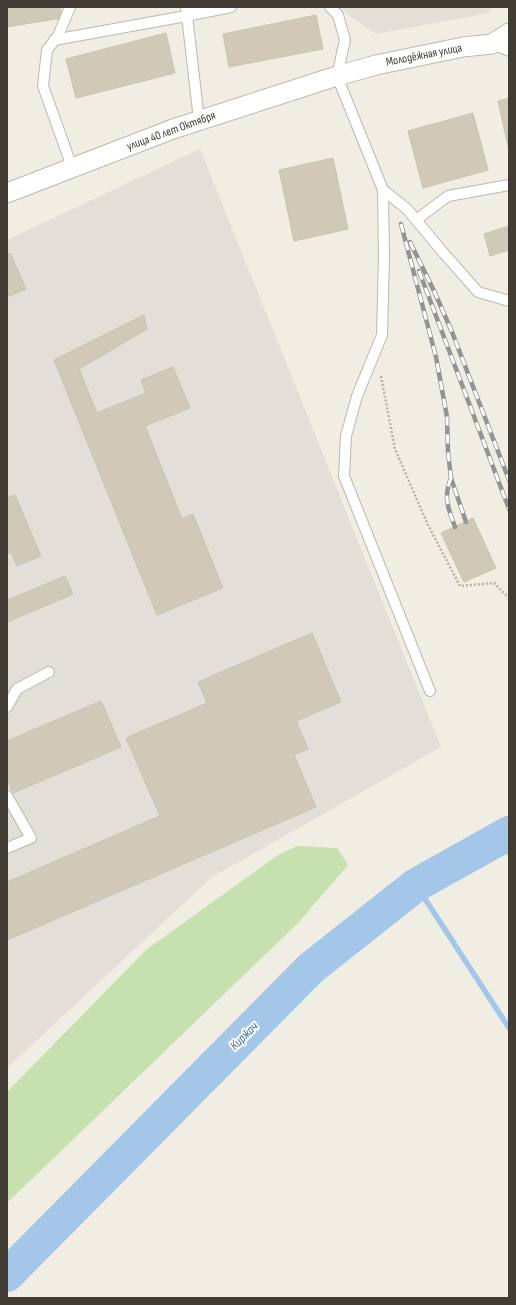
<svg xmlns="http://www.w3.org/2000/svg" width="516" height="1305" font-family="'Sofia Sans Condensed',sans-serif">
	<rect width="100%" height="100%" fill="#f0ede3"/>
	<!-- industrial -->
	<g fill="#e2ded8">
		<path d="M 341,7 L 491,7 L 489,13 L 376,34 L 351,17 Z"/>
		<path d="M 200,149 L 441,747 L 212,877 L 7,1068 L 7,240 Z"/>
	</g>
	<!-- green -->
	<path fill="#c6e1af" d="M 297,846 L 337,848 L 348,865 L 298,923 L 7,1203 L 7,1092 L 146,950 L 278,855 Z"/>
	<g fill="none" stroke-linecap="round" stroke-linejoin="round">
		<!-- stream -->
		<g stroke="#a4c6e8" stroke-width="5.5">
			<path d="M 501,838 L 509,852"/>
			<path d="M 416,885 L 509,1028"/>
		</g>
		<!-- river -->
		<path stroke="#a4c6e8" stroke-width="34" d="M 7,1275 L 311,968 L 416,885 L 509,833"/>
	</g>
	<!-- building -->
	<g fill="#d0c9ba" stroke="#cac2ae">
		<path d="M 7,7 L 60,7 L 62,18 L 7,27 Z"/>
		<path d="M 316,15 L 323,49 L 229,67 L 223,34 Z"/>
		<path d="M 166,33 L 175,73 L 76,98 L 66,59 Z"/>
		<path d="M 509,98 L 509,150 L 498,101 Z"/>
		<path d="M 473,113 L 488,170 L 423,188 L 408,131 Z"/>
		<path d="M 333,158 L 348,229 L 294,241 L 279,170 Z"/>
		<path d="M 509,226 L 509,250 L 490,256 L 484,234 Z"/>
		<path d="M 10,253 L 26,289 L 7,297 L 7,255 Z"/>
		<path d="M 144,315 L 147,329 L 79,369 L 97,413 L 146,393 L 141,380 L 173,367 L 190,408 L 145,426 L 182,519 L 193,514 L 223,588 L 157,615 L 54,360 Z"/>
		<path d="M 15,495 L 41,556 L 17,566 L 11,552 L 7,554 L 7,498 Z"/>
		<path d="M 473,518 L 496,568 L 464,582 L 441,533 Z"/>
		<path d="M 65,576 L 73,594 L 7,622 L 7,599 L 8,600 Z"/>
		<path d="M 312,633 L 341,702 L 296,721 L 308,749 L 294,755 L 316,807 L 7,940 L 7,882 L 160,816 L 126,738 L 207,703 L 198,682 Z"/>
		<path d="M 101,701 L 121,747 L 13,793 L 7,778 L 7,741 Z"/>
	</g>
	<g fill="none" stroke-linecap="round" stroke-linejoin="round">
		<defs>
			<g id="service">
				<path d="M 70,7 L 58,36 L 47,50 L 43,86 L 72,167"/>
				<path d="M 186,7 L 199,120"/>
				<path d="M 194,7 L 186,16 L 231,7"/>
				<path d="M 330,7 L 338,15 L 345,40 L 337,76 L 383,190 L 407,209 L 441,250 L 478,292 L 509,301"/>
				<path d="M 54,40 L 186,16"/>
				<path d="M 492,44 L 509,51"/>
				<path d="M 383,190 L 384,256 L 382,335 L 357,396 L 346,436 L 344,476 L 430,691"/>
				<path d="M 416,220 L 448,196 L 509,185"/>
				<path d="M 7,707 L 17,689 L 49,672"/>
				<path d="M 7,796 L 31,838 L 7,848"/>
			</g>
			<path id="minor" d="M 7,193 L 173,129 L 337,76 L 376,65 L 463,47 L 492,44 L 509,33"/>
		</defs>
		<!-- service casing -->
		<use href="#service" stroke="#bdb8aa" stroke-width="12"/>
		<!-- minor casing -->
		<use href="#minor" stroke="#bdb8aa" stroke-width="21"/>
		<!-- path -->
		<path stroke="#bbb299" stroke-width="2.5" stroke-dasharray="2 2" stroke-linecap="butt" d="M 381,376 L 395,449 L 428,525 L 460,586 L 494,583 L 509,598"/>
		<!-- service -->
		<use href="#service" stroke="#fff" stroke-width="10"/>
		<!-- minor -->
		<use href="#minor" stroke="#fff" stroke-width="19"/>
		<defs>
			<g id="rail">
				<path d="M 401,224 L 436,357 L 447,417 L 448,452 L 451,478 L 466,522"/>
				<path d="M 410,242 L 435,293 L 452,332 L 509,480"/>
				<path d="M 419,271 L 509,509"/>
				<path d="M 451,478 C 443,497 448,508 455,527"/>
			</g>
		</defs>
		<!-- rail casing -->
		<use href="#rail" stroke="#939393" stroke-width="4.5"/>
		<!-- rail -->
		<use href="#rail" stroke="#fff" stroke-width="3" stroke-dasharray="9" stroke-linecap="butt"/>
	</g>
	<g text-anchor="middle" dominant-baseline="central" stroke-width="4" stroke-linejoin="round" paint-order="stroke">
		<!-- street labels -->
		<g font-size="12" fill="#413d34" stroke="#fff">
			<text transform="translate(424 55) rotate(-11)">Молодёжная улица</text>
			<text transform="translate(171 131) rotate(-20)">улица 40 лет Октября</text>
		</g>
		<!-- water labels -->
		<g font-size="13" font-style="italic" fill="#386ca2" stroke="#fff">
			<text transform="translate(244 1036) rotate(-45)">Киржач</text>
		</g>
	</g>
	<!-- border -->
	<rect width="516" height="1305" fill="none" stroke="#413d34" stroke-width="16"/>
</svg>
